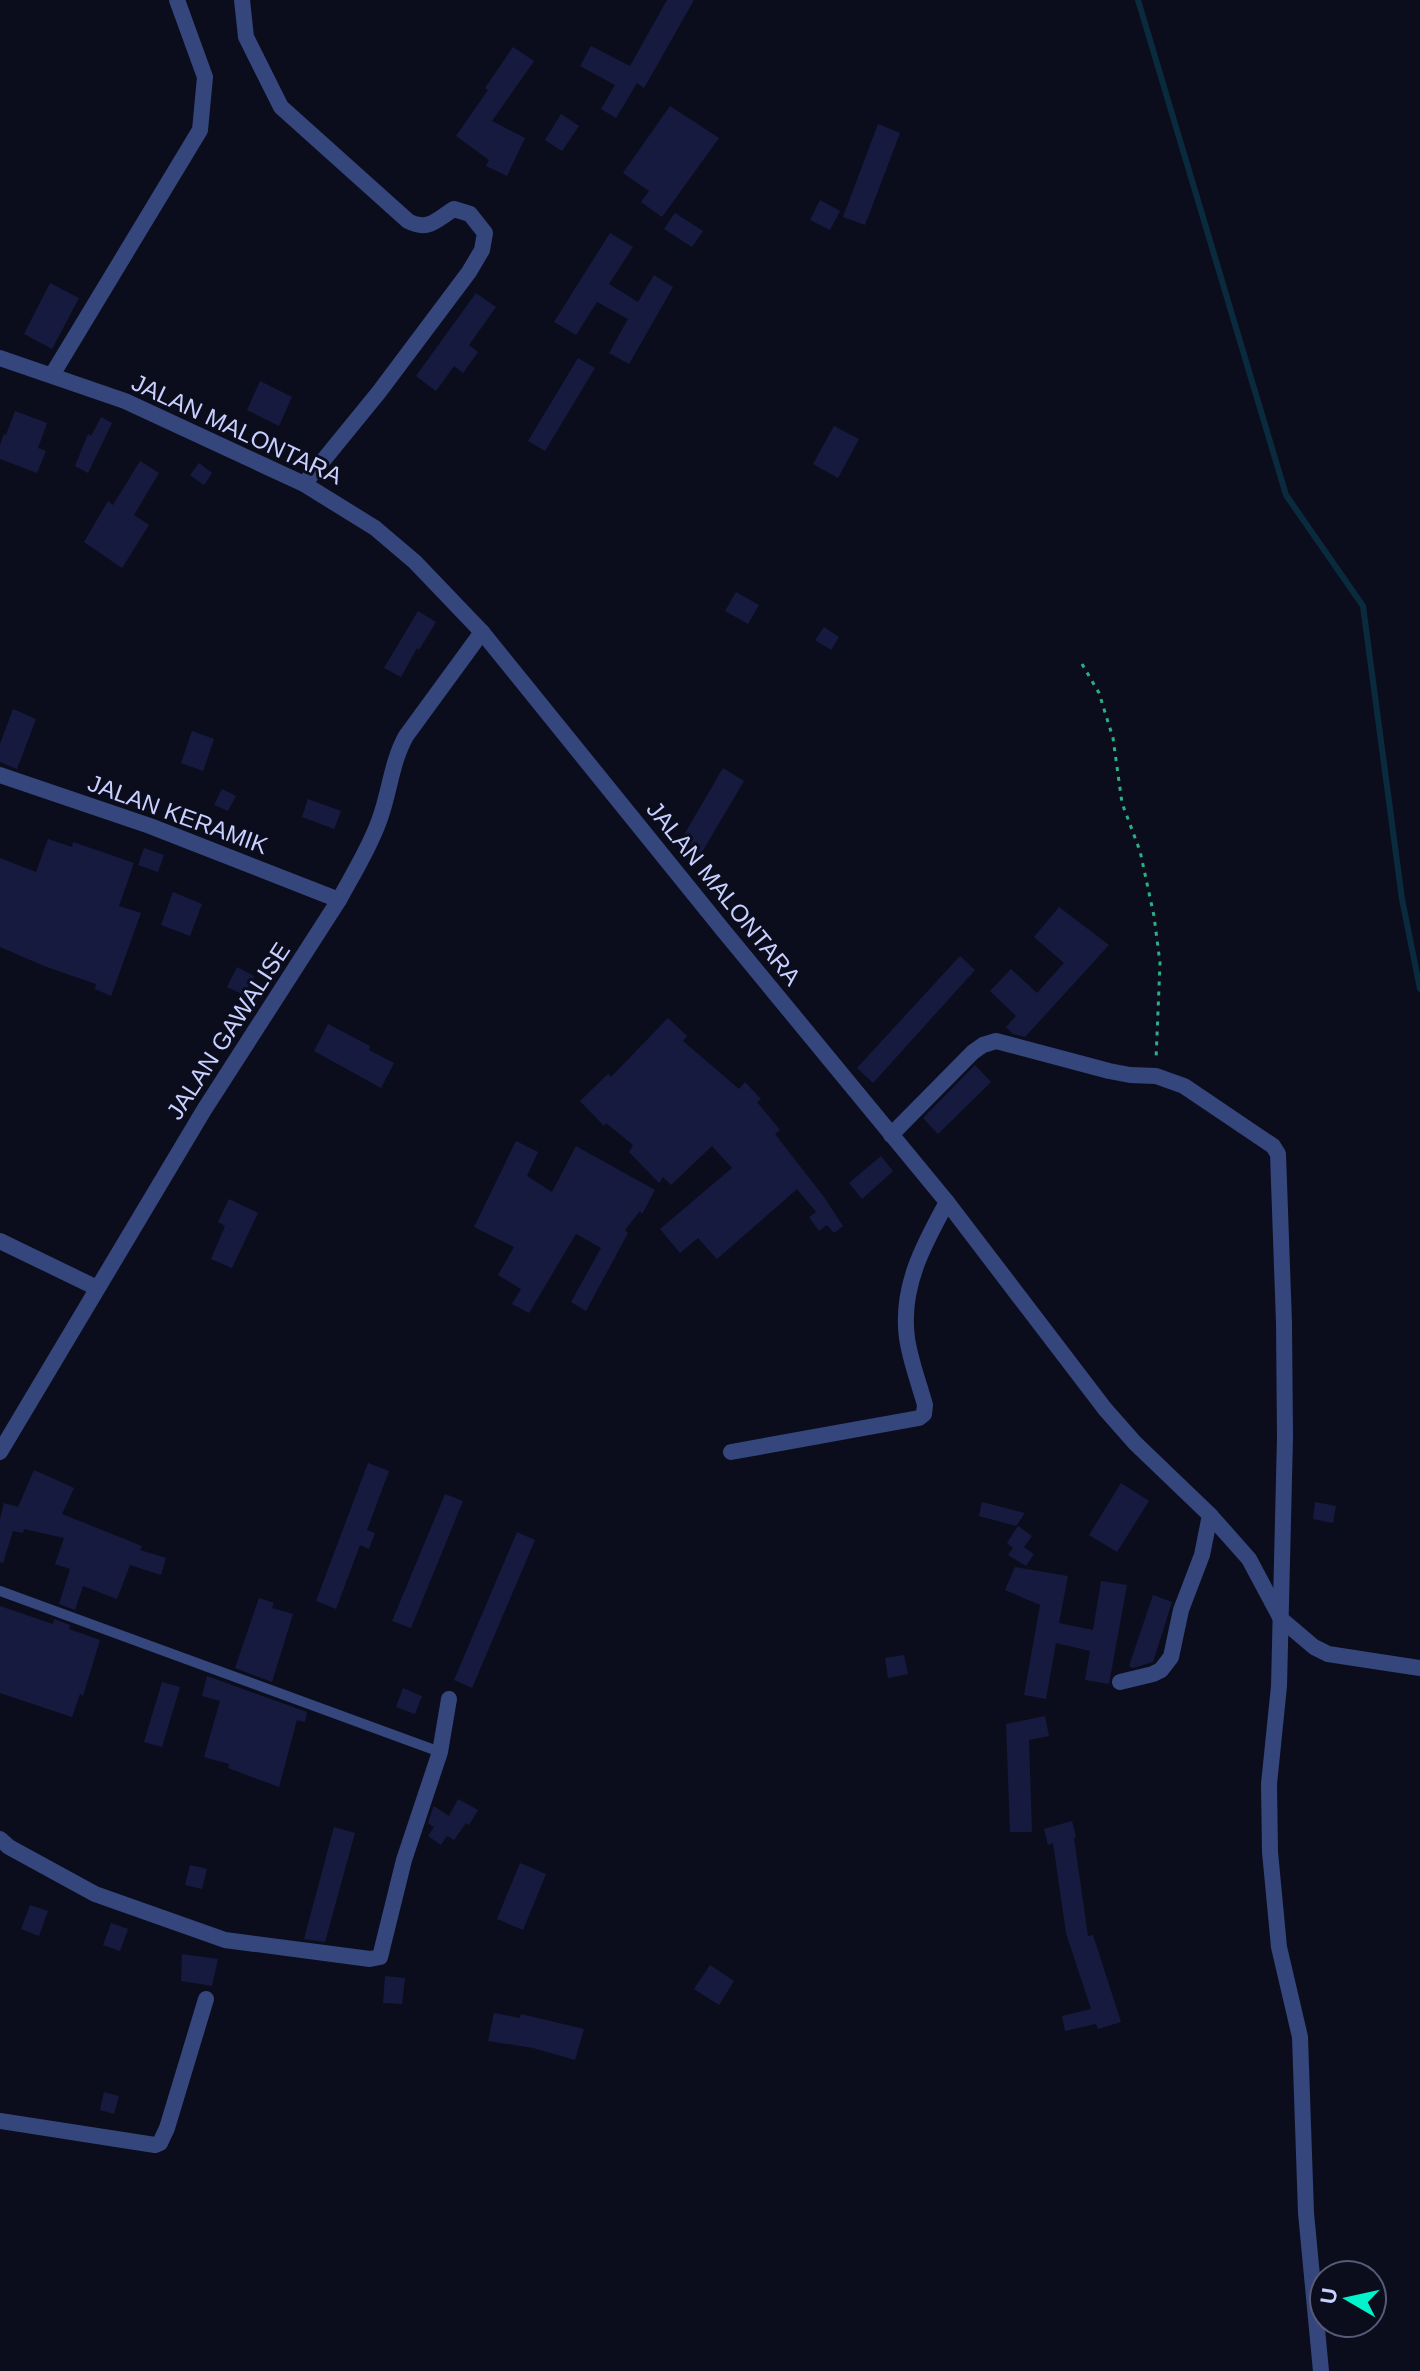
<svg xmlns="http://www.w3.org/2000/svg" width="1420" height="2371" font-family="Helvetica,sans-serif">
	<rect width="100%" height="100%" fill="#0b0d1d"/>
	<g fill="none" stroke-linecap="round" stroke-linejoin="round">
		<!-- stream -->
		<path stroke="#0a2b3e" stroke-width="6" d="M 1138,0 L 1286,495 L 1363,606 L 1402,899 L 1420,989"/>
	</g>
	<!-- building -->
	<g fill="#171a3f">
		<path d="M 667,0 L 694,0 L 644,88 L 637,83 L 616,118 L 601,109 L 615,85 L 580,66 L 591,46 L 630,66 Z"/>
		<path d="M 513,47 L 534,61 L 492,121 L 525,138 L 507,176 L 486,166 L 489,160 L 456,136 L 488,90 L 485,88 Z"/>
		<path d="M 670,106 L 719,138 L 662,217 L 641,202 L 649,191 L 623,173 Z"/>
		<path d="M 561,114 L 579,126 L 562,151 L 545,140 Z"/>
		<path d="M 878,124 L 900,133 L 865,225 L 843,217 Z"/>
		<path d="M 820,200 L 840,211 L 830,230 L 810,220 Z"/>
		<path d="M 675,213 L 703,231 L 692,247 L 664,229 Z"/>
		<path d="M 610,233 L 633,247 L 609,284 L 638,302 L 654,275 L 673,287 L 629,364 L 609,353 L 628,319 L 597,302 L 576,335 L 554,322 Z"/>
		<path d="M 50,283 L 79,298 L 52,349 L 24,334 Z"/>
		<path d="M 476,293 L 496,307 L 469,345 L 478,352 L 463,373 L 454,366 L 436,391 L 416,376 Z"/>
		<path d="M 578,358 L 595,368 L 545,451 L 528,441 Z"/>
		<path d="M 260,381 L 292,397 L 279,426 L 247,410 Z"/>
		<path d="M 15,411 L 47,423 L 38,448 L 46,451 L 37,473 L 0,459 L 0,445 L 4,434 L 6,435 Z"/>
		<path d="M 101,417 L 112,423 L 88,473 L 75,466 L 88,434 L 91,436 Z"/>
		<path d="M 834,426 L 859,439 L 838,478 L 813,464 Z"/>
		<path d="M 140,461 L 159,473 L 134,515 L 149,525 L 122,568 L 84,542 L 108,501 L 113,505 Z"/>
		<path d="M 199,463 L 212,473 L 204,485 L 190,475 Z"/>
		<path d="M 736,592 L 759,605 L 748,624 L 725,611 Z"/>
		<path d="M 418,611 L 436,622 L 419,650 L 417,648 L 401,677 L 384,668 Z"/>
		<path d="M 824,627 L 839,637 L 831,650 L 815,640 Z"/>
		<path d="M 13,709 L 36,719 L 17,769 L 0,762 L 0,744 Z"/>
		<path d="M 192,731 L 214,739 L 203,771 L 181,763 Z"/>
		<path d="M 723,768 L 744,781 L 699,857 L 678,845 Z"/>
		<path d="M 222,789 L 236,796 L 228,811 L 214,805 Z"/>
		<path d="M 308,799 L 341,811 L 334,829 L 302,817 Z"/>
		<path d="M 48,839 L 72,847 L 73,842 L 134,863 L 119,906 L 141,913 L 111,996 L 95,989 L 96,984 L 44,966 L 0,947 L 0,858 L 36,872 Z"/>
		<path d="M 144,848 L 164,855 L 158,872 L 138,865 Z"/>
		<path d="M 173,892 L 202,904 L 190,936 L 161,925 Z"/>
		<path d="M 1059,907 L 1109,945 L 1025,1037 L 1013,1034 L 1006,1027 L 1016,1016 L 990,991 L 1011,969 L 1037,993 L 1064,963 L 1034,937 Z"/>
		<path d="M 960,956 L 975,970 L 873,1083 L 857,1068 Z"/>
		<path d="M 237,967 L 254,976 L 244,995 L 227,987 Z"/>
		<path d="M 668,1018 L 687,1036 L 683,1041 L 739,1089 L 745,1082 L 761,1099 L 757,1102 L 780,1130 L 775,1134 L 824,1197 L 843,1226 L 834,1233 L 827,1225 L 819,1231 L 809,1217 L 816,1212 L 797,1189 L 717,1259 L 698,1238 L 680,1253 L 660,1229 L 732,1168 L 712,1146 L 671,1185 L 663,1177 L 659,1183 L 629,1152 L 633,1145 L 606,1123 L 604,1126 L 580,1101 L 608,1074 L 611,1077 Z"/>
		<path d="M 328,1024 L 370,1046 L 369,1050 L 394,1063 L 381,1088 L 314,1051 Z"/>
		<path d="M 975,1065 L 991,1082 L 938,1134 L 923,1118 Z"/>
		<path d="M 516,1141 L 538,1152 L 527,1176 L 552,1192 L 576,1146 L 655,1190 L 642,1214 L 640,1211 L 625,1230 L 628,1233 L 586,1311 L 571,1302 L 601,1248 L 576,1234 L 529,1313 L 512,1304 L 521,1289 L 498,1275 L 514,1247 L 474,1227 Z"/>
		<path d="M 881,1156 L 893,1171 L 862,1199 L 849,1183 Z"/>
		<path d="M 229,1199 L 258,1213 L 232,1268 L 211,1259 L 225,1226 L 218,1222 Z"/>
		<path d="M 368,1463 L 389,1471 L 367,1530 L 375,1533 L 369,1549 L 360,1545 L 336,1609 L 316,1601 Z"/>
		<path d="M 34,1470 L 74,1488 L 62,1514 L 142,1546 L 140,1550 L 166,1558 L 161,1575 L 130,1565 L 117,1599 L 83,1586 L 75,1610 L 59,1604 L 70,1569 L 55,1564 L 64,1538 L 24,1529 L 23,1533 L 13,1531 L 3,1563 L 0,1562 L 0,1519 L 4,1503 L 18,1507 Z"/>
		<path d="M 1121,1483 L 1149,1501 L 1117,1552 L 1089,1535 Z"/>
		<path d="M 445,1494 L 463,1501 L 411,1628 L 392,1621 Z"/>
		<path d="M 982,1502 L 1025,1513 L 1016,1526 L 979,1516 Z"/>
		<path d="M 1315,1502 L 1336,1506 L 1333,1523 L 1313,1519 Z"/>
		<path d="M 1018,1526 L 1032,1536 L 1024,1547 L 1034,1554 L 1026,1566 L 1008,1555 L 1013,1548 L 1007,1543 Z"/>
		<path d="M 517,1532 L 535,1540 L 472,1688 L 454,1680 Z"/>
		<path d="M 1015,1567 L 1068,1576 L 1059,1623 L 1093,1630 L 1101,1581 L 1127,1585 L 1109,1684 L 1085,1680 L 1090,1651 L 1056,1643 L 1046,1699 L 1024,1695 L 1040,1605 L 1005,1590 Z"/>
		<path d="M 1153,1595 L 1172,1602 L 1153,1662 L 1133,1668 L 1129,1666 Z"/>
		<path d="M 259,1598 L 274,1603 L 272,1608 L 293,1614 L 272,1682 L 235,1668 Z"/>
		<path d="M 0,1606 L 53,1624 L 54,1619 L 70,1625 L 69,1629 L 100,1640 L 83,1696 L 80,1694 L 72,1717 L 0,1693 Z"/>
		<path d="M 904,1655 L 908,1674 L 888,1678 L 885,1658 Z"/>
		<path d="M 207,1676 L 307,1712 L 305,1722 L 297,1720 L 279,1787 L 228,1768 L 229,1764 L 204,1757 L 220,1701 L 202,1696 Z"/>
		<path d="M 162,1682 L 180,1687 L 162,1747 L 144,1742 Z"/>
		<path d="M 403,1688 L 422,1696 L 415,1714 L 396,1707 Z"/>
		<path d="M 1045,1716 L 1049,1736 L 1029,1740 L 1032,1832 L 1010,1832 L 1006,1724 Z"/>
		<path d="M 458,1799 L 478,1810 L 469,1825 L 466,1823 L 454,1840 L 447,1836 L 441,1845 L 428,1836 L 434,1827 L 428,1823 L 433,1808 L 434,1806 L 449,1816 Z"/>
		<path d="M 1072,1821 L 1076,1837 L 1074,1838 L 1088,1936 L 1093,1935 L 1121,2022 L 1098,2029 L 1096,2024 L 1065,2031 L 1062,2016 L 1091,2009 L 1066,1933 L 1053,1843 L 1048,1845 L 1044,1829 Z"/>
		<path d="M 334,1827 L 355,1833 L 325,1942 L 304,1939 Z"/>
		<path d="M 520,1863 L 546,1874 L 523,1930 L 497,1919 Z"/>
		<path d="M 190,1865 L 207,1869 L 202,1889 L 185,1885 Z"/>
		<path d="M 30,1905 L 48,1911 L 39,1936 L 21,1929 Z"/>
		<path d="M 111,1923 L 128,1929 L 120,1951 L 103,1945 Z"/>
		<path d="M 182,1954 L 218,1959 L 212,1986 L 181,1981 Z"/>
		<path d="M 710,1965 L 734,1981 L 719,2005 L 694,1989 Z"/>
		<path d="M 385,1976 L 405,1978 L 402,2004 L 383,2003 Z"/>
		<path d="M 494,2013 L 520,2018 L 521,2014 L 584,2029 L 575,2060 L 533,2048 L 488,2041 Z"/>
		<path d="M 104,2092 L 119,2096 L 114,2114 L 100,2110 Z"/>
	</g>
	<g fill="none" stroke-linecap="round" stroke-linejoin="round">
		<!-- path -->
		<path stroke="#2bb085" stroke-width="3" stroke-dasharray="4 6" stroke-linecap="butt" d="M 1082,664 L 1099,693 L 1113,738 L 1122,803 L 1140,851 L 1154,916 L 1160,963 L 1156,1060"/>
		<!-- service -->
		<path stroke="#35467d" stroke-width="10" d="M 0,1591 L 440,1752"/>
		<!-- minor -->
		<g stroke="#35467d" stroke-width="16">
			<path d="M 242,0 L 246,37 L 281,107 L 408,221 C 429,232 437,219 454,209 L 470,214 L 485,233 L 482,250 L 469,272 L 379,392 L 304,484"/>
			<path d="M 0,358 L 125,401 L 304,484 L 375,528 L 415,562 L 482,632 L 723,930 L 947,1202 L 1105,1409 L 1135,1443 L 1210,1515 L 1249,1559 L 1281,1619 L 1314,1647 L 1328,1654 L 1420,1668"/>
			<path d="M 52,375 L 200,130 L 205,77 L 177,0"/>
			<path d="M 891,1135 L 973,1052 L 983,1045 L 996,1041 L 1109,1071 L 1130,1075 L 1156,1076 L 1184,1086 L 1273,1146 L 1278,1154 L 1284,1323 L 1285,1437 L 1279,1686 L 1269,1784 L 1270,1852 L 1279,1947 L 1300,2037 L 1306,2213 L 1321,2371"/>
			<path d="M 0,1241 L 97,1288"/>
			<path d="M 0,1452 L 204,1110 L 339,900"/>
			<path d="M 731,1452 L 919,1418 L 924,1414 L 925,1405 C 919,1383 910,1360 907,1338 C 900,1287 924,1244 947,1202"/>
			<path d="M 1120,1682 L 1153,1674 L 1161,1670 L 1171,1657 L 1181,1610 L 1202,1555 L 1210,1515"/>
			<path d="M 0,1839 L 9,1847 L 95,1894 L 225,1940 L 370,1959 L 380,1957 L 404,1860 L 440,1752 L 449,1699"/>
			<path d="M 0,2121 L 155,2145 L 160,2143 L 167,2128 L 206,1999"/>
		</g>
		<!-- tertiary -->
		<path stroke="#35467d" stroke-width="16" d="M 0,775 L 150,826 L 339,900 C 353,874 369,849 379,821 C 390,792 391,763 406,736 L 482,632"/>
	</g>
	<g text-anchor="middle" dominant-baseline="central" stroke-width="6" stroke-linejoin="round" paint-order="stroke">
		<!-- street labels -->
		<g font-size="24" fill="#c8d0ff" stroke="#0b0d1d">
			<text transform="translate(237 429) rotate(25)">JALAN MALONTARA</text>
			<text transform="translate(178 814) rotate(20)">JALAN KERAMIK</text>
			<text transform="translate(724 893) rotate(51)">JALAN MALONTARA</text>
			<text transform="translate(228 1031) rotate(-57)">JALAN GAWALISE</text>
		</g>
	</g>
	<!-- north arrow -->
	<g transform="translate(1348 2299) rotate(279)"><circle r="38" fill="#0b0d1d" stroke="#575b77" stroke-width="2"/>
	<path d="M0-6L14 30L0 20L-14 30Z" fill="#00f3cb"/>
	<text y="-12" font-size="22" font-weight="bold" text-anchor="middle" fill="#c8d0ff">U</text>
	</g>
</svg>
